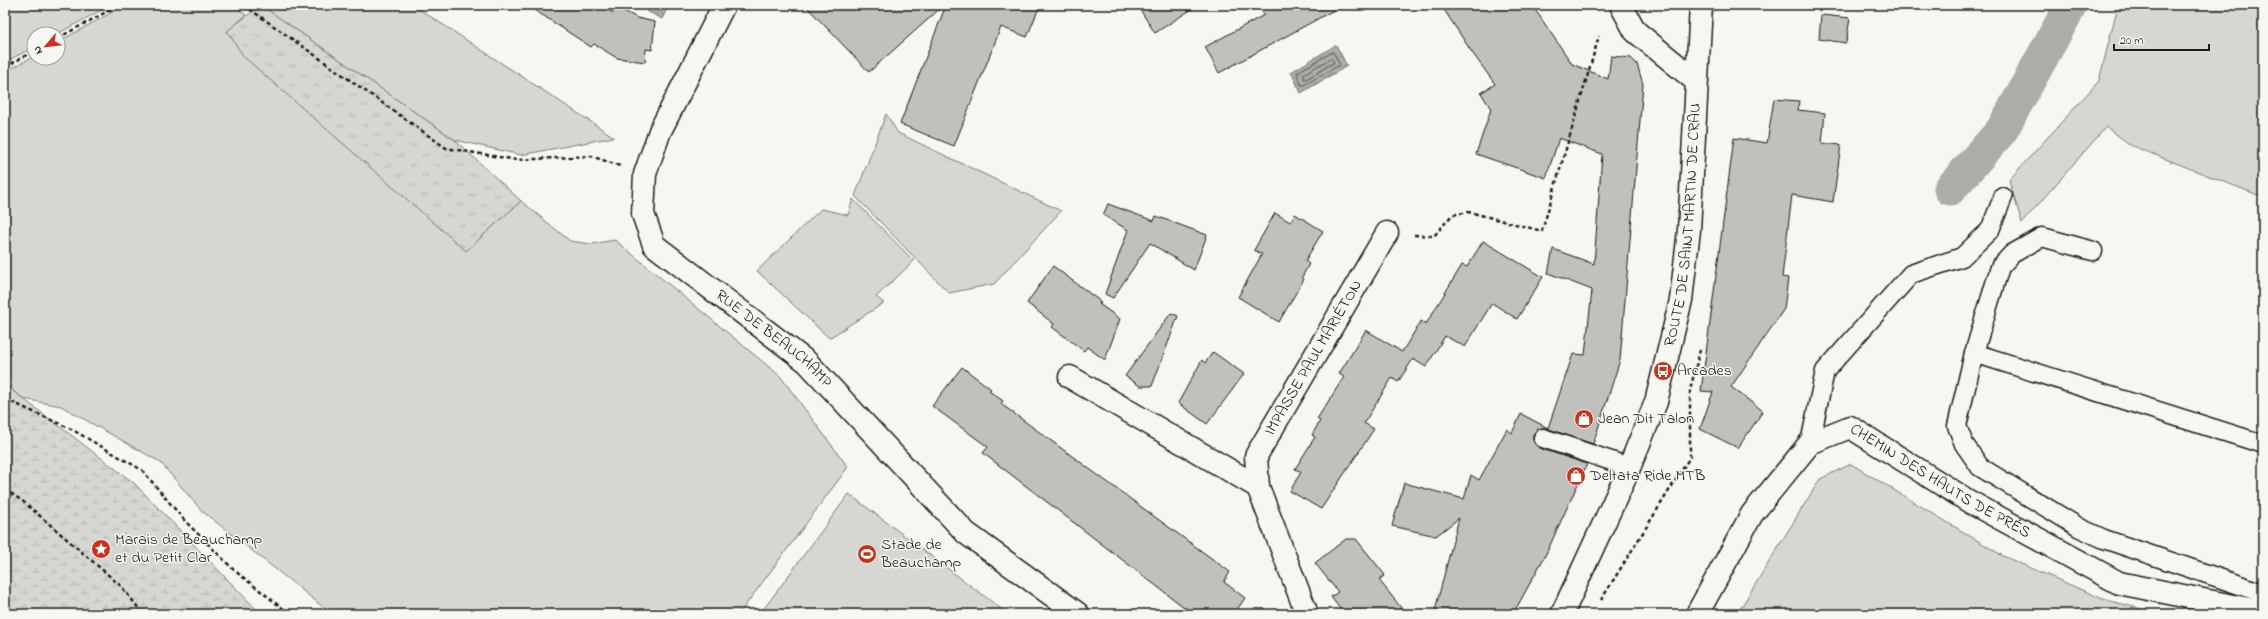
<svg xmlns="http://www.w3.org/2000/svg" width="2268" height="619" font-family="'Indie Flower',sans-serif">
	<defs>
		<pattern id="wetland-marsh" width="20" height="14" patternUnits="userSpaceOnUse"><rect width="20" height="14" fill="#d6d6d2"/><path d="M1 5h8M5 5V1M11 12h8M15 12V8" fill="none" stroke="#b7b7b4"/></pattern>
		<pattern id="park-tufts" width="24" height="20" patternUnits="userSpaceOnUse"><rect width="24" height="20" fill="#d6d6d2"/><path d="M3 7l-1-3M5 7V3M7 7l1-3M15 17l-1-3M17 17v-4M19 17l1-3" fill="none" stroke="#b7b7b4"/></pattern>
		<pattern id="water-waves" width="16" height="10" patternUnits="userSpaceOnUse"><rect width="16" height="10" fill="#acaca9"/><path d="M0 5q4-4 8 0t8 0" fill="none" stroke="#939391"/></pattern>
	</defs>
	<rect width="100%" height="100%" fill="#f6f6f2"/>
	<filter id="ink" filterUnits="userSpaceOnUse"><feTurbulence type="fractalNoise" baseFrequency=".025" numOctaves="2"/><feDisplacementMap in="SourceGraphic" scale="8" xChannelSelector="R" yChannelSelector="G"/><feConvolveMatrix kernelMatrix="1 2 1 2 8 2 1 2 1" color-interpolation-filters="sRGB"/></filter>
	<g filter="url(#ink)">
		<!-- green -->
		<g fill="#d6d6d2" stroke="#797977">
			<path d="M 5,5 L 111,5 L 57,34 L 34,34 L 34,47 L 5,62 Z"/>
			<path d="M 125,5 L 234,5 L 246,15 L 227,32 L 467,250 L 521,201 L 570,241 L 592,244 L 615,240 L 780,376 L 848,467 L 739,614 L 332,614 L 202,511 L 160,462 L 61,406 L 24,399 L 5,385 L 5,72 L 34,56 L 34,58 L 58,58 L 58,42 Z"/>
			<path d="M 253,5 L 413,5 L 614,137 L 521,155 L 455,140 L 265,8 L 257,8 Z"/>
			<path d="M 2118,5 L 2263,5 L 2263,197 L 2132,146 L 2106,127 L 2022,223 L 2009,180 L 2099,81 Z"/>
			<path d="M 886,114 L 898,133 L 1061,211 L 994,284 L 949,293 L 855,196 Z"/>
			<path d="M 853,199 L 914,261 L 876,297 L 884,303 L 829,338 L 757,271 L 821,209 L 848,215 Z"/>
			<path d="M 1851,464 L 2003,556 L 2103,599 L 2161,614 L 1737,614 L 1820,479 Z"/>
			<path d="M 849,494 L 1008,614 L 760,614 Z"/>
		</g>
		<!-- wetland -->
		<path fill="url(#wetland-marsh)" stroke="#797977" d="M 5,385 L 134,483 L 261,614 L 5,614 Z"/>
		<!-- park -->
		<path fill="url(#park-tufts)" stroke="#797977" d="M 257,8 L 265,8 L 455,140 L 521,201 L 466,251 L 244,57 L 227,31 Z"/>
		<!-- water -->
		<g fill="url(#water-waves)" stroke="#727271">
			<path d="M 650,5 L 669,5 L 662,19 L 647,11 Z"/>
			<path d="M 1336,45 L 1347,66 L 1301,93 L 1291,72 Z"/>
		</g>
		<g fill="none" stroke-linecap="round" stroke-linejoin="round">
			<!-- shore -->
			<g stroke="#565654" stroke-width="1">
				<path d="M 1333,52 L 1340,65 L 1302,86 L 1297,73 Z"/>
				<path d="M 1331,59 L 1334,61 L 1333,63 L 1307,79 L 1304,79 L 1304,74 Z"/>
			</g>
			<!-- canal -->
			<path stroke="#acaca9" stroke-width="33" d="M 1950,189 L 2002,130 L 2071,5"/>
		</g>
		<!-- building -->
		<g fill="#c0c0bd" stroke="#1c1c1c">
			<path d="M 527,5 L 600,5 L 613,13 L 617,7 L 637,18 L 655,22 L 652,50 L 646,49 L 645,62 L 617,58 L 594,44 L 591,47 Z"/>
			<path d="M 805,5 L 944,5 L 869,72 Z"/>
			<path d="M 946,5 L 1040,5 L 1027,37 L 1001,27 L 954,146 L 900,124 Z"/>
			<path d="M 1137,5 L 1198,5 L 1155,33 Z"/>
			<path d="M 1258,5 L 1343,5 L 1219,73 L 1205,47 L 1264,15 Z"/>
			<path d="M 1441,5 L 1532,5 L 1572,64 L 1608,79 L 1611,56 L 1631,58 L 1637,64 L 1643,84 L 1620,360 L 1593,444 L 1546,428 L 1541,428 L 1533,434 L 1533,440 L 1539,448 L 1587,464 L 1545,556 L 1513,614 L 1434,614 L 1459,518 L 1436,536 L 1392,526 L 1404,483 L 1464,499 L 1471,475 L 1479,480 L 1507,429 L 1512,433 L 1521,414 L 1548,428 L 1573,354 L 1585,355 L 1592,290 L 1548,273 L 1553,249 L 1594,264 L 1602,154 L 1559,138 L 1546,178 L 1476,154 L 1491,109 L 1481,93 L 1495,84 L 1471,51 Z"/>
			<path d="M 1821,15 L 1850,18 L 1846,43 L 1819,39 Z"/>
			<path d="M 1774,99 L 1799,101 L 1798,110 L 1825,113 L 1822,143 L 1841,145 L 1833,202 L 1792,195 L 1782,277 L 1788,278 L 1784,309 L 1731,387 L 1763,411 L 1738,448 L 1700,429 L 1713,392 L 1701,391 L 1734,138 L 1767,143 Z"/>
			<path d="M 1108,204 L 1154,221 L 1156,216 L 1207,235 L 1194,270 L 1150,243 L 1113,298 L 1105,294 L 1128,230 L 1103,215 Z"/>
			<path d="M 1275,213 L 1290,222 L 1295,214 L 1323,231 L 1305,261 L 1309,264 L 1302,277 L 1304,279 L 1279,322 L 1238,297 L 1262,254 L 1254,250 Z"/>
			<path d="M 1483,241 L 1543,277 L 1517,319 L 1492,303 L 1465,347 L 1445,336 L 1426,367 L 1413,359 L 1398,382 L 1392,378 L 1364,423 L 1374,429 L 1321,509 L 1290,491 L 1301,472 L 1295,469 L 1315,437 L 1312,435 L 1320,421 L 1317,419 L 1344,377 L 1339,374 L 1366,330 L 1402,352 L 1421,321 L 1426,324 L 1462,265 L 1467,267 Z"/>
			<path d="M 1053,266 L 1101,302 L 1099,304 L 1120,319 L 1105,360 L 1087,347 L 1084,351 L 1052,327 L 1054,324 L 1027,303 Z"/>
			<path d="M 1171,313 L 1178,316 L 1152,386 L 1140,386 L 1125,376 Z"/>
			<path d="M 1213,352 L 1244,374 L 1207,424 L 1178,403 L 1202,360 L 1205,363 Z"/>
			<path d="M 962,367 L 991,389 L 989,391 L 1003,401 L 1001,404 L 1230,572 L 1224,582 L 1245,598 L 1234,614 L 1193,614 L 983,453 L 988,447 L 932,406 Z"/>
			<path d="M 1346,539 L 1356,539 L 1385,575 L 1379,580 L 1406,614 L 1344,614 L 1331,597 L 1338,592 L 1315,563 Z"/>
		</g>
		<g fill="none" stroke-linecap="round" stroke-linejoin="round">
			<defs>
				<g id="service">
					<path d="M 2093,251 L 2042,237 L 2012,254 L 2000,267 L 1974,353 L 1957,426 L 1964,444 L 1980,467 L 2080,528 L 2104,539 L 2263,593"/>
					<path d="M 1974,353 L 2263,444"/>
					<path d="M 1543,438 L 1629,467"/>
					<path d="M 1810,443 L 1825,371 L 1911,274 L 1962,257 L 1990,230 L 2003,197"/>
				</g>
				<g id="minor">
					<path id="s1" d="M 724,5 L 660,131 L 645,174 L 643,214 L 654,245 L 807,362 L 966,533 L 1078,614"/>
					<path d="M 1070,377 L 1258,487"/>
					<path id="s2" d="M 1307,614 L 1258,487 L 1256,456 L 1387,233"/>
					<path id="s3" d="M 1697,614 L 1752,514 L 1810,443 L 1850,427 L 1970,502 L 2119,583 L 2263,612"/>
				</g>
				<path id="tertiary" d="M 1621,5 L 1635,31 L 1696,81"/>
				<g id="secondary">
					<path id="s4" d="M 1562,614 L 1624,480 L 1656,402 L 1681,300 L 1689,230 L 1701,5"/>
				</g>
			</defs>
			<!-- service casing -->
			<use href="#service" stroke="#1c1c1c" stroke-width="21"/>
			<!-- minor casing -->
			<use href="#minor" stroke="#1c1c1c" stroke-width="25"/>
			<!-- tertiary casing -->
			<use href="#tertiary" stroke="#1c1c1c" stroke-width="25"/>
			<!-- secondary casing -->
			<use href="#secondary" stroke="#1c1c1c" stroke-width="25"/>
			<!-- path -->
			<g stroke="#1c1c1c" stroke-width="2.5" stroke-dasharray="4 3" stroke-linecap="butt">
				<path d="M 244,5 L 446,148 L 517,160 L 591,156 L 620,166"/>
				<path d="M 58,38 L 119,5"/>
				<path d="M 5,67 L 34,51"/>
				<path d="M 1414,235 L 1434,236 L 1452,215 L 1469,212 L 1542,231 L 1599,36"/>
				<path d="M 5,399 L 71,429 L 142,470 L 185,521 L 235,571 L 290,614"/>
				<path d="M 5,489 L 25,503 L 121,586 L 143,614"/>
				<path d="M 1601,600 L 1690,457 L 1690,390 L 1700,350"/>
			</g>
			<!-- service -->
			<use href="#service" stroke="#f6f6f2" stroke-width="18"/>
			<!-- minor -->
			<use href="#minor" stroke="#f6f6f2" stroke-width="22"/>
			<!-- tertiary -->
			<use href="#tertiary" stroke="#f6f6f2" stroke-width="22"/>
			<!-- secondary -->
			<use href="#secondary" stroke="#f6f6f2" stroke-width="22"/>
		</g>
	</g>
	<!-- icons -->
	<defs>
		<symbol id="bus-disc" viewBox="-11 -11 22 22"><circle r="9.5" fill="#c8321e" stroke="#f6f6f2"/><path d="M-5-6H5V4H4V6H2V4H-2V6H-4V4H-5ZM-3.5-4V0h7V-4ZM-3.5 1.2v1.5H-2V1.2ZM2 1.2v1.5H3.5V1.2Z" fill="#fff"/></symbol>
		<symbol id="shop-disc" viewBox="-11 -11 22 22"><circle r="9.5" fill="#c8321e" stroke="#f6f6f2"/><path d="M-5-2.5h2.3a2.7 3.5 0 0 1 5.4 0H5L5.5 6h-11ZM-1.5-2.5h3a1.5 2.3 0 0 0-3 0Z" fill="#fff"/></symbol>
		<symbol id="sight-disc" viewBox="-11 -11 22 22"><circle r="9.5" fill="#c8321e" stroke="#f6f6f2"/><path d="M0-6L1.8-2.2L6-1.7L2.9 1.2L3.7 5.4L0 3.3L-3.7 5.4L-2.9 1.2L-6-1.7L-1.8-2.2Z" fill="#fff"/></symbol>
		<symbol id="stadium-disc" viewBox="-11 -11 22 22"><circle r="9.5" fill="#c8321e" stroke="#f6f6f2"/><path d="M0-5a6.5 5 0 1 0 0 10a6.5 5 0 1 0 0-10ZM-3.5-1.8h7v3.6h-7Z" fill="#fff"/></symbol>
	</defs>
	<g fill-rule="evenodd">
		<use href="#bus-disc" x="1652" y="360" width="22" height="22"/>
		<use href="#shop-disc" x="1573" y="408" width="22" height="22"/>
		<use href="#shop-disc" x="1565" y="465" width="22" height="22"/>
		<use href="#sight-disc" x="90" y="538" width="22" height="22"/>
		<use href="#stadium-disc" x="856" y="543" width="22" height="22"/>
	</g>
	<g text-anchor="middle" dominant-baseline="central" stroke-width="3" stroke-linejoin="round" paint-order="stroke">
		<!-- street labels -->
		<g font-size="16" fill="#1c1c1c" stroke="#f6f6f2">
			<text stroke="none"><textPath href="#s4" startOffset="412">ROUTE DE SAINT MARTIN DE CRAU</textPath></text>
			<text stroke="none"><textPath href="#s1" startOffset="412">RUE DE BEAUCHAMP</textPath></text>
			<text stroke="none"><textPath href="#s2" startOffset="281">IMPASSE PAUL MARIÉTON</textPath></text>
			<text stroke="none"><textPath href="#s3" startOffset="354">CHEMIN DES HAUTS DE PRÉS</textPath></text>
		</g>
		<!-- poi labels -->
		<g font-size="16" fill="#1c1c1c" stroke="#f6f6f2" text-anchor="start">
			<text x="1677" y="371">Arcades</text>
			<text x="1598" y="419">Jean Dit Talon</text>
			<text x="1590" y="476">Deltata Ride MTB</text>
			<text x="115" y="540">Marais de Beauchamp<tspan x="115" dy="18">et du Petit Clar</tspan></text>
			<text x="881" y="545">Stade de<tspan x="881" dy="18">Beauchamp</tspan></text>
		</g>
	</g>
	<!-- margin -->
	<rect width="2268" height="619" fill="none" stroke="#f6f6f2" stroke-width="20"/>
	<rect x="10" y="10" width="2248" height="599" fill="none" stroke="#1c1c1c" stroke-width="1.5" filter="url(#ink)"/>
	<!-- north arrow -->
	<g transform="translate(46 46) rotate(242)"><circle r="19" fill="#f6f6f2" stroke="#9f9f9c"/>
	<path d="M0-3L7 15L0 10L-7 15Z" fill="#c8321e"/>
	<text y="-6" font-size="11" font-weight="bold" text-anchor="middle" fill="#1c1c1c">N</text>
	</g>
	<!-- scale -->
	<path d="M2114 44v6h95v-6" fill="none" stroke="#1c1c1c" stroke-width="2"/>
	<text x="2120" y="44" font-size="12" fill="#1c1c1c" stroke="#f6f6f2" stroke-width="3" paint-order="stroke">20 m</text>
</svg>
